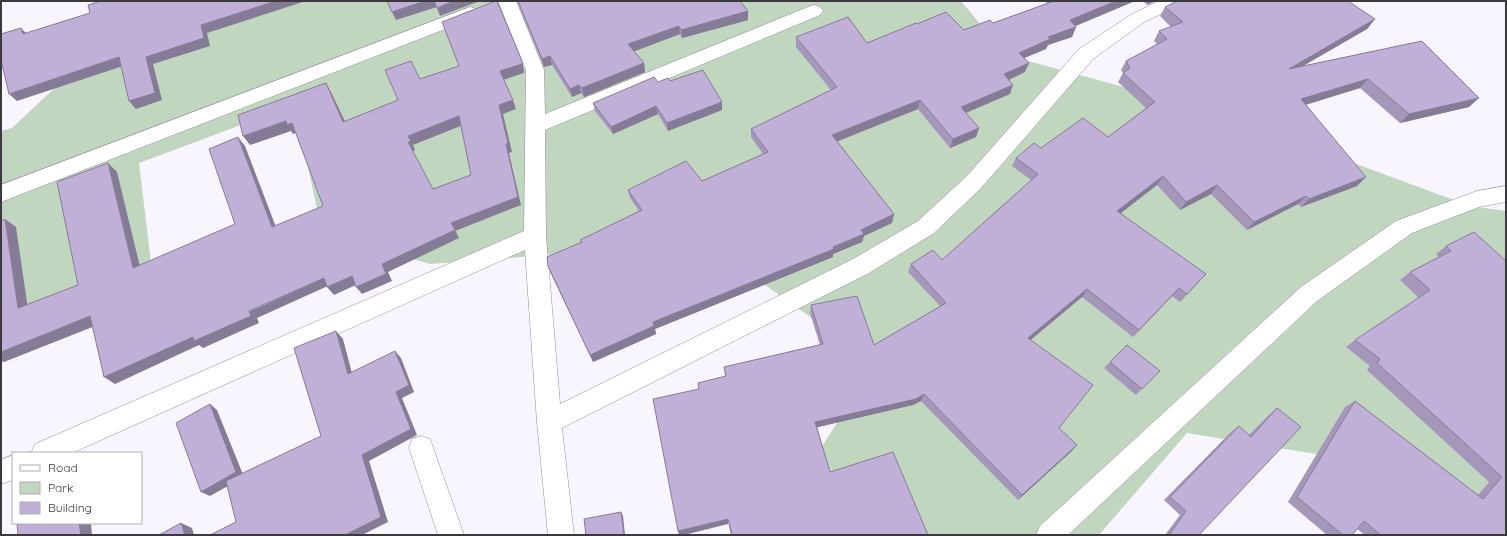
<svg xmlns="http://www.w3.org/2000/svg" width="1507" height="536" font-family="Quicksand,sans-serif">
	<rect width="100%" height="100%" fill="#f8f5fe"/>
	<!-- green -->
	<path fill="#c1d6be" d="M 147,1 L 961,1 L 1006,55 L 1216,112 L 1470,206 L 1506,211 L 1506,535 L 1334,457 L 1187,433 L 1099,535 L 801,535 L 800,481 L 875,363 L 761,282 L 629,249 L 430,264 L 322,233 L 295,105 L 139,163 L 151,262 L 1,318 L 1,131 L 12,128 Z"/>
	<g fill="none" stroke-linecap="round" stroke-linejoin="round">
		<defs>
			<g id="minor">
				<path d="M 498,1 L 516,1 L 544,70 L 545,114 L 808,7 L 814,5 L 820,7 L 823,11 L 820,15 L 545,130 L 546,236 L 560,404 L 853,259 L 918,221 L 967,176 L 1079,49 L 1132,14 L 1159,1 L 1183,1 L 1180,5 L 1144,22 L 1093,59 L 981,188 L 934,233 L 869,273 L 562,428 L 574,535 L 548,535 L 537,422 L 525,250 L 72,453 L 31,453 L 35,444 L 524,231 L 526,70 Z"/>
				<path d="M 470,7 L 476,9 L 479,13 L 476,17 L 1,202 L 1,185 Z"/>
				<path d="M 421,436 L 430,439 L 464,535 L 438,535 L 409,448 L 412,439 Z"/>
				<path d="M 13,455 L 13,480 L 1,484 L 1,460 Z"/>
			</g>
			<path id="tertiary" d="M 1506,186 L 1506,202 L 1479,207 L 1412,233 L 1317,301 L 1068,535 L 1036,535 L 1040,526 L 1301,287 L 1396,221 L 1477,191 Z"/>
		</defs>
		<!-- minor casing -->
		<use href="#minor" stroke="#928d9a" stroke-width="1"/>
		<!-- tertiary casing -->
		<use href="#tertiary" stroke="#928d9a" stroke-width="1"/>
		<!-- minor -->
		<use href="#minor" fill="#fff" fill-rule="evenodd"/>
		<!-- tertiary -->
		<use href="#tertiary" fill="#fff" fill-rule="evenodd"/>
	</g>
	<!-- wall -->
	<g fill="#a597ba">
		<path d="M 517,1 L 740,1 L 748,20 L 682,38 L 680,34 L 634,51 L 644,63 L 645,72 L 584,97 L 581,93 L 572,97 L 552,65 L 544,67 Z"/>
		<path d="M 1047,1 L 1135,1 L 1075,26 L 1076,27 L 1072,37 L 1048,45 L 1046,49 L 1024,58 L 1025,72 L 1009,80 L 1010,94 L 966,113 L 979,128 L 976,137 L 950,148 L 918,109 L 837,141 L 894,214 L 892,223 L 864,236 L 862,242 L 833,254 L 833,257 L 655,329 L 656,334 L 593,362 L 551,274 L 548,266 L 581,242 L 580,240 L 639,211 L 630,198 L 628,190 L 702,181 L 763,154 L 751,137 L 751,129 L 831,90 L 796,47 L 796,37 L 867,43 L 917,24 L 964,30 L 993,23 L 1046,4 Z"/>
		<path d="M 1143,1 L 1156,1 L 1147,5 Z"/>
		<path d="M 1165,7 L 1375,19 L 1367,29 L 1303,66 L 1422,41 L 1469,107 L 1400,123 L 1360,88 L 1306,105 L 1357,186 L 1301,207 L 1298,204 L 1247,230 L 1211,194 L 1180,210 L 1157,185 L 1120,213 L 1199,282 L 1180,302 L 1172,296 L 1133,337 L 1082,297 L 1031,340 L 1059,428 L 1077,445 L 1018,500 L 921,401 L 913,405 L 817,427 L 830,472 L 928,535 L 731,535 L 698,383 L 725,377 L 724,367 L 820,345 L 810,313 L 811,305 L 874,345 L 940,306 L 908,272 L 911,264 L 942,260 L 1031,180 L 1012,166 L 1016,158 L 1041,148 L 1108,137 L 1146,108 L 1118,82 L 1123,73 L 1121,70 L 1126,61 L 1157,44 L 1154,41 L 1159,31 L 1171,27 L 1160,16 Z"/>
		<path d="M 670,81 L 722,110 L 668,131 L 658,114 L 613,134 L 595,111 L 593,103 L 658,82 Z"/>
		<path d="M 1446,246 L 1506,261 L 1506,535 L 1365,535 L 1357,529 L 1352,535 L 1327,535 L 1288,502 L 1345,407 L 1355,401 L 1478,495 L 1489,482 L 1367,370 L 1370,366 L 1346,347 L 1355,340 L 1419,298 L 1400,280 L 1410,272 L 1439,257 L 1436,254 Z"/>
		<path d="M 1110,362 L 1160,371 L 1136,395 L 1104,368 Z"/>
		<path d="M 1277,408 L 1199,535 L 1165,535 L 1180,515 L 1164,500 L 1232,431 L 1239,426 L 1249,435 L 1271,413 Z"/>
	</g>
	<!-- shaded-wall -->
	<g fill="#867b97">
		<path d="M 276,1 L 306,1 L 207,33 L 210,46 L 153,64 L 162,100 L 136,109 L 129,101 L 146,57 L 201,25 Z"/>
		<path d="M 425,1 L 434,1 L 437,7 L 396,20 L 392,12 Z"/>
		<path d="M 454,1 L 480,1 L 440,16 L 437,8 Z"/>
		<path d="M 1116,1 L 1135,1 L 1066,30 L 1070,20 Z"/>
		<path d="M 1149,1 L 1156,1 L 1147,5 Z"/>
		<path d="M 748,11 L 748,20 L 682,38 L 681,30 Z"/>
		<path d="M 1375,19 L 1367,29 L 1282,78 L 1289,69 Z"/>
		<path d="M 679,26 L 680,34 L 630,53 L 628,44 Z"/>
		<path d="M 1076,27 L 1072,37 L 1048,45 L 1046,49 L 1015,62 L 1019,53 L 1048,37 Z"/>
		<path d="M 21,28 L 29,36 L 23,34 Z"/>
		<path d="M 550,56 L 552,65 L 544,67 L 542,59 Z"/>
		<path d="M 119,57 L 126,65 L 17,101 L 9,94 Z"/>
		<path d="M 522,61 L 524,70 L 524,73 L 503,80 L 500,71 Z"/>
		<path d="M 644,63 L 645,72 L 584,97 L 582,88 Z"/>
		<path d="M 1029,63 L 1025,72 L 1001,83 L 1004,74 Z"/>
		<path d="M 1368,79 L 1360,88 L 1294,108 L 1301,99 Z"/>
		<path d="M 326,83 L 331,92 L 349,130 L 343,122 Z"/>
		<path d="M 579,85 L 581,93 L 572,97 L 570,89 Z"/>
		<path d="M 1013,85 L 1010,94 L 958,116 L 961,107 Z"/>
		<path d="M 1479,98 L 1469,107 L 1400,123 L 1409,114 Z"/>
		<path d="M 513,100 L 516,109 L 503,114 L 512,152 L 509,153 L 521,205 L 455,231 L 451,223 L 506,144 L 499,105 Z"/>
		<path d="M 920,100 L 918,109 L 831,144 L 832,135 Z"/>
		<path d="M 722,102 L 722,110 L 668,131 L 667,123 Z"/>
		<path d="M 656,106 L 658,114 L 613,134 L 611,127 Z"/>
		<path d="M 459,116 L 463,125 L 413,145 L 415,150 L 413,151 L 408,142 L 408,136 Z"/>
		<path d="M 286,121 L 292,123 L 298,132 L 293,134 L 291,131 L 250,145 L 243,136 Z"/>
		<path d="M 979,128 L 976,137 L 950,148 L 953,139 Z"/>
		<path d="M 238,137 L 245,146 L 279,235 L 272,227 Z"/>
		<path d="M 108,163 L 117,172 L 142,275 L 133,268 Z"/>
		<path d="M 1163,176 L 1157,185 L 1112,220 L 1117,211 Z"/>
		<path d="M 1366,177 L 1357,186 L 1301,207 L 1309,199 Z"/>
		<path d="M 1217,185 L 1211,194 L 1180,210 L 1186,202 Z"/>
		<path d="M 1306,196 L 1298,204 L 1247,230 L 1254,222 Z"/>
		<path d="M 894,214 L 892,223 L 864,236 L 862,242 L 833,254 L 833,257 L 655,329 L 656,334 L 593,362 L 590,355 L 653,322 L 833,247 L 861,230 Z"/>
		<path d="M 5,219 L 16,227 L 29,316 L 18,308 Z"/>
		<path d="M 455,230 L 459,238 L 388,272 L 392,281 L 362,294 L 356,287 L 382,264 Z"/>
		<path d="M 352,276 L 358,284 L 334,295 L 327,287 Z"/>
		<path d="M 324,278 L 330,285 L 257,318 L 259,323 L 203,348 L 199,345 L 115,384 L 104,377 Z"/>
		<path d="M 1179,288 L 1172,296 L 1133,337 L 1139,330 Z"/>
		<path d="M 1087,289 L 1082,297 L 1024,345 L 1028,338 Z"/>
		<path d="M 90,316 L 100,324 L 4,362 L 1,361 L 1,352 Z"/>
		<path d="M 336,331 L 343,339 L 354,381 L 348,374 Z"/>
		<path d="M 395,351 L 401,358 L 414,392 L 402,398 L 417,435 L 369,461 L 388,522 L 362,535 L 345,535 L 362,455 L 396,392 Z"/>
		<path d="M 924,394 L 921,401 L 913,405 L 814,428 L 815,422 Z"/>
		<path d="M 210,404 L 217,410 L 244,477 L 210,496 L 201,492 Z"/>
		<path d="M 1077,445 L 1072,451 L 1018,500 L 1022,495 Z"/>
		<path d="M 621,512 L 623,516 L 625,535 L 624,535 Z"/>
		<path d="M 728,519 L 728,524 L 684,535 L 679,535 L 678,531 Z"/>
		<path d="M 79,523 L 91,523 L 92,535 L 81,535 Z"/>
		<path d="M 181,523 L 192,528 L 194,535 L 185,535 Z"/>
	</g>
	<!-- building -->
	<g fill="#c0b0d8" stroke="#867b97" fill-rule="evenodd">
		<path d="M 101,1 L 276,1 L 201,25 L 204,38 L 146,57 L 155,93 L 129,101 L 119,57 L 9,94 L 1,60 L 1,34 L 21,28 L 23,34 L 90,13 L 88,5 Z"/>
		<path d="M 387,1 L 425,1 L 392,12 Z"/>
		<path d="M 434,1 L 454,1 L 437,8 Z"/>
		<path d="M 496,1 L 497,1 L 522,61 L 522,64 L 500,71 L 513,100 L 499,105 L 508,143 L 506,144 L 518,197 L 451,223 L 455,230 L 382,264 L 386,274 L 356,287 L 352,276 L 327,287 L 324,278 L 249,311 L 251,316 L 194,341 L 193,337 L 104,377 L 90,316 L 1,352 L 1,221 L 5,219 L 18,308 L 78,285 L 57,182 L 108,163 L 133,268 L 235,224 L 209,149 L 238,137 L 272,227 L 323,206 L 292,123 L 287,125 L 286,121 L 243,136 L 238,115 L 326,83 L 343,122 L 398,100 L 385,70 L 411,61 L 420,79 L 459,66 L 442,22 ZM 459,116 L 471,175 L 433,189 L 408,142 L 411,141 L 408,136 Z"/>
		<path d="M 518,1 L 740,1 L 748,11 L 681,30 L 679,26 L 628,44 L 644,63 L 582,88 L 579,85 L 570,89 L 550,56 L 542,59 Z"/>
		<path d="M 1054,1 L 1116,1 L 1070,20 L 1076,27 L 1048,37 L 1050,39 L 1019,53 L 1029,63 L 1004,74 L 1013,85 L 961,107 L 979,128 L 953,139 L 920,100 L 832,135 L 894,214 L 861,230 L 864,234 L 833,247 L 834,249 L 653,322 L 654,326 L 590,355 L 548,266 L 547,257 L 582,242 L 580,240 L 642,210 L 628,190 L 686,161 L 702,181 L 768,152 L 751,129 L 837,87 L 796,37 L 848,17 L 867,43 L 916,23 L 917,24 L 946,12 L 964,30 L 990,20 L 993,23 Z"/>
		<path d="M 1177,1 L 1348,1 L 1375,19 L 1289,69 L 1422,41 L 1479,98 L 1409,114 L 1368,79 L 1301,99 L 1366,177 L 1309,199 L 1306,196 L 1254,222 L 1217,185 L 1186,202 L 1163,176 L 1117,211 L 1206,274 L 1187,294 L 1179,288 L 1139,330 L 1087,289 L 1028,338 L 1093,385 L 1059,428 L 1077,445 L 1022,495 L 924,394 L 916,399 L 815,422 L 830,472 L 893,452 L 928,535 L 732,535 L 728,519 L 678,531 L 653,399 L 699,389 L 698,383 L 726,376 L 724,367 L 823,344 L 811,305 L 857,296 L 874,345 L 946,303 L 911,264 L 933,250 L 942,260 L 1038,174 L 1016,158 L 1034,143 L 1041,148 L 1083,118 L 1108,137 L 1155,102 L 1123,73 L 1130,68 L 1126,61 L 1167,39 L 1159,31 L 1183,22 L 1165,7 Z"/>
		<path d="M 703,70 L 722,102 L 667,123 L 656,106 L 611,127 L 593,103 L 654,77 L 658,82 L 668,78 L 670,81 Z"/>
		<path d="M 1474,232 L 1506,261 L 1506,535 L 1381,535 L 1364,521 L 1352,535 L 1343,535 L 1297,497 L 1355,401 L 1483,499 L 1502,477 L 1377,363 L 1380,359 L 1355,340 L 1430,290 L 1410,272 L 1451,251 L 1446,246 Z"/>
		<path d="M 336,331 L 348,374 L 395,351 L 409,385 L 396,392 L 411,429 L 362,455 L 381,517 L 345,535 L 210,535 L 236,522 L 226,481 L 321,436 L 294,348 Z"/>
		<path d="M 1127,345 L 1160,371 L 1142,389 L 1110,362 Z"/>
		<path d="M 210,404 L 236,472 L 201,492 L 176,423 Z"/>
		<path d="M 1277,408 L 1301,427 L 1199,535 L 1169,535 L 1186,511 L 1170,497 L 1239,426 L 1251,437 Z"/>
		<path d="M 621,512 L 624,535 L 586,535 L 584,519 Z"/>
		<path d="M 17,523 L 79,523 L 81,535 L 18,535 Z"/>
		<path d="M 181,523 L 185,535 L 159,535 Z"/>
	</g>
	<!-- border -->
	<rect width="1507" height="536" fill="none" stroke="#3b393e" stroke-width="4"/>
	<!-- legend -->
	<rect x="12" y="452" width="130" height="72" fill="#ffffff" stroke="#b1b0b2"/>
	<rect x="20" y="465" width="20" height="6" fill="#ffffff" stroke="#b1b0b2"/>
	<text x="48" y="472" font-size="12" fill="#3b393e">Road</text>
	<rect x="20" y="482" width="20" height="12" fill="#c1d6be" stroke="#b1b0b2"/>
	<text x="48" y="492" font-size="12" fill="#3b393e">Park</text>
	<rect x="20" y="502" width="20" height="12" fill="#c0b0d8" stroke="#b1b0b2"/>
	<text x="48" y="512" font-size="12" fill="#3b393e">Building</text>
</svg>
